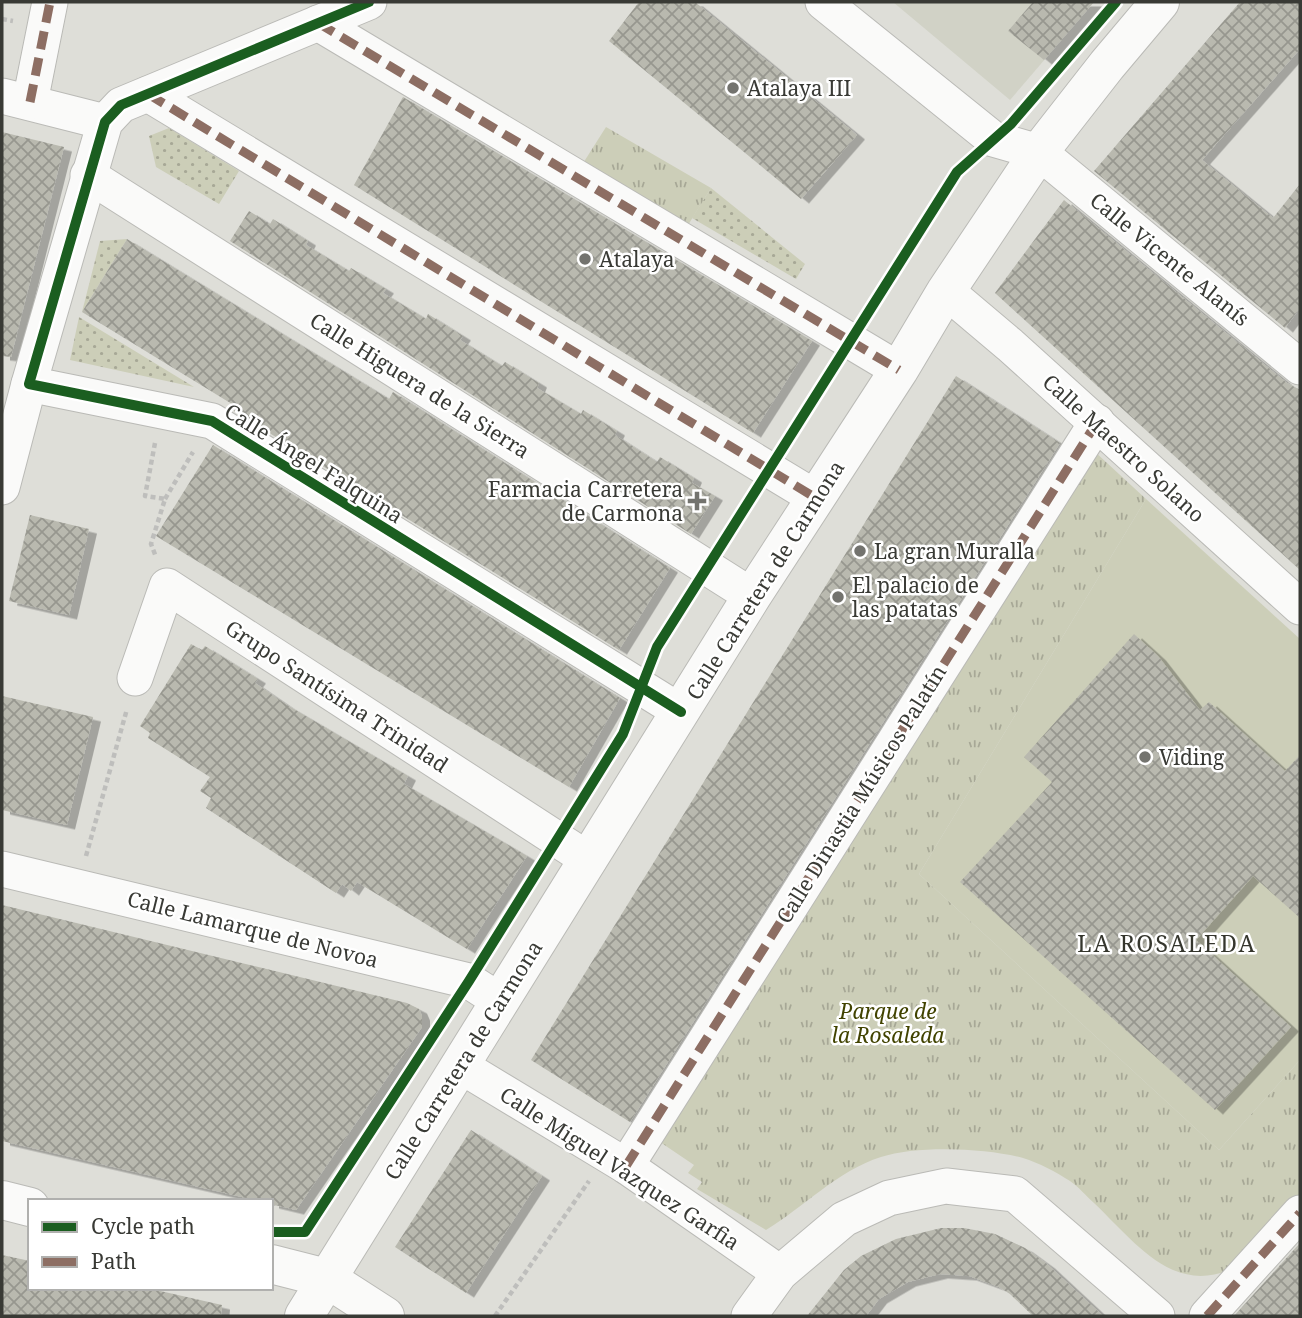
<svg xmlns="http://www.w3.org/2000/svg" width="1302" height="1318" font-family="'Noto Serif',serif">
	<defs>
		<pattern id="grass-dots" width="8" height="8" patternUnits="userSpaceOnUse" patternTransform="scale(1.75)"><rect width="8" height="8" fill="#ccceb8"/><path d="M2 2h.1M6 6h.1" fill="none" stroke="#a7a896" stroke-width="1.8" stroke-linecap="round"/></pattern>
		<pattern id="park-tufts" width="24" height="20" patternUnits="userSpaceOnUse" patternTransform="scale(1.75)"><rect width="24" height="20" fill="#ccceb8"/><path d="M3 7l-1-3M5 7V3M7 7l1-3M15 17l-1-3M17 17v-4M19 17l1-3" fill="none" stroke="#a7a896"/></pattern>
		<pattern id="building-cross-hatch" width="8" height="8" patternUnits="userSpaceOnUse" patternTransform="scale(1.75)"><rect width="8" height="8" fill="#b9b9af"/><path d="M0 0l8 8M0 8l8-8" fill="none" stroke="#97978f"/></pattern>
		<filter id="shadow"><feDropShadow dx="8" dy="4.5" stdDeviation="0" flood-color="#0004"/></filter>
	</defs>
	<rect width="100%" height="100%" fill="#deded8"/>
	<!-- built -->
	<path fill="#d1d2c6" d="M 893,2 L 1094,2 L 1010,100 Z"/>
	<!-- grass -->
	<g fill="url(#grass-dots)">
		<path d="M 169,128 L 239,171 L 219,204 L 156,167 L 149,136 Z"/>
		<path d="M 711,188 L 805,264 L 796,279 L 692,218 Z"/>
		<path d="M 127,239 L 82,312 L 100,241 Z"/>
		<path d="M 79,317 L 194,387 L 70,360 Z"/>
	</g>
	<!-- park -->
	<g fill="url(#park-tufts)">
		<path d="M 606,127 L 711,188 L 685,230 L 580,168 Z"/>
		<path d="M 1093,450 L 1146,499 L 919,874 L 1219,1150 L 1300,1060 L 1300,1199 C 1287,1213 1254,1257 1239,1265 C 1176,1300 1136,1243 1094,1203 C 1086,1196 1079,1187 1070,1181 C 1056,1172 1039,1163 1023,1158 C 987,1148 917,1145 881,1157 C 837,1171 804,1207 766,1230 L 697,1189 L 702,1182 L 688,1173 L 694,1165 L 660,1142 Z"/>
	</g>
	<!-- pitch -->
	<path fill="#ccceb8" d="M 1146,499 L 1300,639 L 1300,1060 L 1219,1150 L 919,874 Z"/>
	<!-- building -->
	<g fill="url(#building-cross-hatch)" filter="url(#shadow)">
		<path d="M 639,2 L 695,2 L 857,135 L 801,199 L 609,41 Z"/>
		<path d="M 1033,2 L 1094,2 L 1044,60 L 1008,31 Z"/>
		<path d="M 1240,2 L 1300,2 L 1300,49 L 1202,160 L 1273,218 L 1300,184 L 1300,308 L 1285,328 L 1094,171 Z"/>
		<path d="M 403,97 L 812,341 L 753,433 L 354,185 Z"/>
		<path d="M 2,132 L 64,147 L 11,357 L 2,356 Z"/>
		<path d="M 1064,200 L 1287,383 L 1300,390 L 1300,570 L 995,293 Z"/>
		<path d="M 249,211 L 270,224 L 273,219 L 308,241 L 306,245 L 349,271 L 351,268 L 386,289 L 383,293 L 426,319 L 428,314 L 463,336 L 460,340 L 502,366 L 505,362 L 539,383 L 537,388 L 581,414 L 583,410 L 617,431 L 615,435 L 657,462 L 660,457 L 694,478 L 692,483 L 715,496 L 691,534 L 230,241 Z"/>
		<path d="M 127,239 L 389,399 L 393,392 L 670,568 L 619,650 L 234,411 L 237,407 L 82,312 Z"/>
		<path d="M 956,376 L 1060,443 L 630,1122 L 531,1060 Z"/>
		<path d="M 213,445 L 620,698 L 569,787 L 156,536 Z"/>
		<path d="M 30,515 L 89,529 L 69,615 L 9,601 Z"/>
		<path d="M 1134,634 L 1158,656 L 1200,710 L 1209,702 L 1285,771 L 1300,755 L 1300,918 L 1253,876 L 1196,940 L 1291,1027 L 1215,1110 L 960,882 L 1052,782 L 1024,757 Z"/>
		<path d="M 191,644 L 202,650 L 205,646 L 258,679 L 255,683 L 287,705 L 408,776 L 404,784 L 527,856 L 467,949 L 357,882 L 351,891 L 342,884 L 336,893 L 206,808 L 211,798 L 200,791 L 210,777 L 148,738 L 150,733 L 140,726 Z"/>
		<path d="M 2,696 L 93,717 L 67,825 L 2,810 Z"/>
		<path d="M 2,905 L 407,1003 L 419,1009 L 422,1016 L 422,1027 L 296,1210 L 271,1204 L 271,1201 L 259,1201 L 2,1141 Z"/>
		<path d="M 471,1130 L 542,1176 L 466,1293 L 395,1247 Z"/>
		<path d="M 941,1228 L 964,1228 L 995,1234 L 1025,1248 L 1047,1264 L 1103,1316 L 1033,1316 L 1010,1294 L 999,1287 L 969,1276 L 940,1274 L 908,1282 L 879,1299 L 866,1316 L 807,1316 L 844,1270 L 861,1256 L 896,1239 Z"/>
		<path d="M 1300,1243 L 1300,1316 L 1234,1316 Z"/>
		<path d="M 2,1255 L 30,1261 L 30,1288 L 147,1288 L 222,1305 L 221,1316 L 2,1316 Z"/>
	</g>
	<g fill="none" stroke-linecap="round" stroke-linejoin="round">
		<defs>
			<g id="street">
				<path d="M 369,2 L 121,105 L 105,122 L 29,384 L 212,421 L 681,712"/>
				<path d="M 823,2 L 993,139 L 1039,152 L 1300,367"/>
				<path d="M 318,23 L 899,370"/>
				<path d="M 148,94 L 816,498"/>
				<path d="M 2,96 L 105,122"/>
				<path d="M 30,102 L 50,2"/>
				<path d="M 88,175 L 752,596"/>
				<path d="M 946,291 L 1010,345 L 1300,607"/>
				<path d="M 2,487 L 29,384"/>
				<path d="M 135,678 L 167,586 L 589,860"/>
				<path d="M 2,869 L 469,981 L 500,1001"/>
				<path d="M 459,1065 L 626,1166 L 780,1273"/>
				<path d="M 626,1166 L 1097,422"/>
				<path d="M 749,1316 L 780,1273 L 844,1219 L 889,1198 L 946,1186 L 1015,1194 L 1157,1316"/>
				<path d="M 1207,1316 L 1300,1213"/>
			</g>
			<g id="secondary">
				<path d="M 2,1200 L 30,1207"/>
				<path d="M 271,1264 L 326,1278 L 385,1316"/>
				<path d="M 304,1316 L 752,596 L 899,370 L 946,291 L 1039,152 L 1107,65 L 1160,2"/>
			</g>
		</defs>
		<!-- street casing -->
		<use href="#street" stroke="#babab6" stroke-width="37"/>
		<!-- secondary casing -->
		<use href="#secondary" stroke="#babab6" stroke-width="40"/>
		<!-- path -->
		<g stroke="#bebebc" stroke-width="4.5" stroke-dasharray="5 3.5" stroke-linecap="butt">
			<path d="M 2,19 L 13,21"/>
			<path d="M 155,443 L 145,496 L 165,499 L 151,544 L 156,557"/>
			<path d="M 165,499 L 193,452"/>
			<path d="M 86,856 L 127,709"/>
			<path d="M 495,1316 L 589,1181"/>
		</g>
		<!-- street -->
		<use href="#street" stroke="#fafaf9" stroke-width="35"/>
		<!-- secondary -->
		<use href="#secondary" stroke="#fafaf9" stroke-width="38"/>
		<!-- quiet -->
		<g stroke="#8d6e63" stroke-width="9" stroke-dasharray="18 9" stroke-linecap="butt">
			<path d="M 318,23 L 899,370"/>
			<path d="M 148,94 L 816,498"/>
			<path d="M 30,102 L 50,2"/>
			<path d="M 626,1166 L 1097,422"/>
			<path d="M 1207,1316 L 1300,1213"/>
		</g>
		<defs>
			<g id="cycleway">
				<path d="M 369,2 L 121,105 L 105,122 L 29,384 L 212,421 L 681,712"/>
				<path d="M 271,1232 L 305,1232 L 469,981 L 623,734 L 657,647 L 957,172 L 1011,124 L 1116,2"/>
			</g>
		</defs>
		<!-- cycleway casing -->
		<use href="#cycleway" stroke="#fff" stroke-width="15"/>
		<!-- cycleway -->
		<use href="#cycleway" stroke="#1b5e20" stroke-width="10"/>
	</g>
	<!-- markers -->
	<g fill="#73736e" stroke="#fff" stroke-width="2.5">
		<circle cx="733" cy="88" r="7"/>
		<circle cx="585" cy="259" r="7"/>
		<path d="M693.5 490.5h7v7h7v7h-7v7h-7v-7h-7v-7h7z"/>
		<circle cx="860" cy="551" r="7"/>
		<circle cx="838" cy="597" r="7"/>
		<circle cx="1145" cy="757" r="7"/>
	</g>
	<g text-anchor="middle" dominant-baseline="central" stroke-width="5" stroke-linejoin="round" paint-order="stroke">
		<!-- poi labels -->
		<g font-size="21" fill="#393a35" stroke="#fff" text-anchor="start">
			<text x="747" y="88">Atalaya III</text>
			<text x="599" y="259">Atalaya</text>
			<text x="683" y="489" text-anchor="end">Farmacia Carretera<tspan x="683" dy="24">de Carmona</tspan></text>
			<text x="874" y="551">La gran Muralla</text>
			<text x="852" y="585">El palacio de<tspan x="852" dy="24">las patatas</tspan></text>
			<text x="1159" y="757">Viding</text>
		</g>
		<!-- street labels -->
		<g font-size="21" fill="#393a35" stroke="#fff">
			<text transform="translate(1170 259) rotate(39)">Calle Vicente Alanís</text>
			<text transform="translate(420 385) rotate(32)">Calle Higuera de la Sierra</text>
			<text transform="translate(1124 448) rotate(42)">Calle Maestro Solano</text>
			<text transform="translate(314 463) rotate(32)">Calle Ángel Falquina</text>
			<text transform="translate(765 580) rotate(-58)">Calle Carretera de Carmona</text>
			<text transform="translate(337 696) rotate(33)">Grupo Santísima Trinidad</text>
			<text transform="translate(861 794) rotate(-58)">Calle Dinastia Músicos Palatín</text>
			<text transform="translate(253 929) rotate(14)">Calle Lamarque de Novoa</text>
			<text transform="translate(463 1060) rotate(-58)">Calle Carretera de Carmona</text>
			<text transform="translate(620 1168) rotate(33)">Calle Miguel Vazquez Garfia</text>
		</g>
		<!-- park labels -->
		<g font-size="21" font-style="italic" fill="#414300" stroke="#fff">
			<text x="888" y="1011">Parque de<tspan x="888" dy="24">la Rosaleda</tspan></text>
		</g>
		<!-- neighbourhood labels -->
		<g font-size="23" letter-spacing="2" fill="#35362d" stroke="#fff">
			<text x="1167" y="943">LA ROSALEDA</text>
		</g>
	</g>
	<!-- border -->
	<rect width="1302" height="1318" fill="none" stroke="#393a35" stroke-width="7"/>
	<!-- legend -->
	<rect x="28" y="1199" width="245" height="91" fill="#ffffff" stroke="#b0b0ae" stroke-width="2"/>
	<rect x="42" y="1222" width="35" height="10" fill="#1b5e20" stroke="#b0b0ae" stroke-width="2"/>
	<text x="91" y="1234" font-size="21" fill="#393a35">Cycle path</text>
	<rect x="42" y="1257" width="35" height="10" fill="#8d6e63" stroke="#b0b0ae" stroke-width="2"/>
	<text x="91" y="1269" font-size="21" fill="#393a35">Path</text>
</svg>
